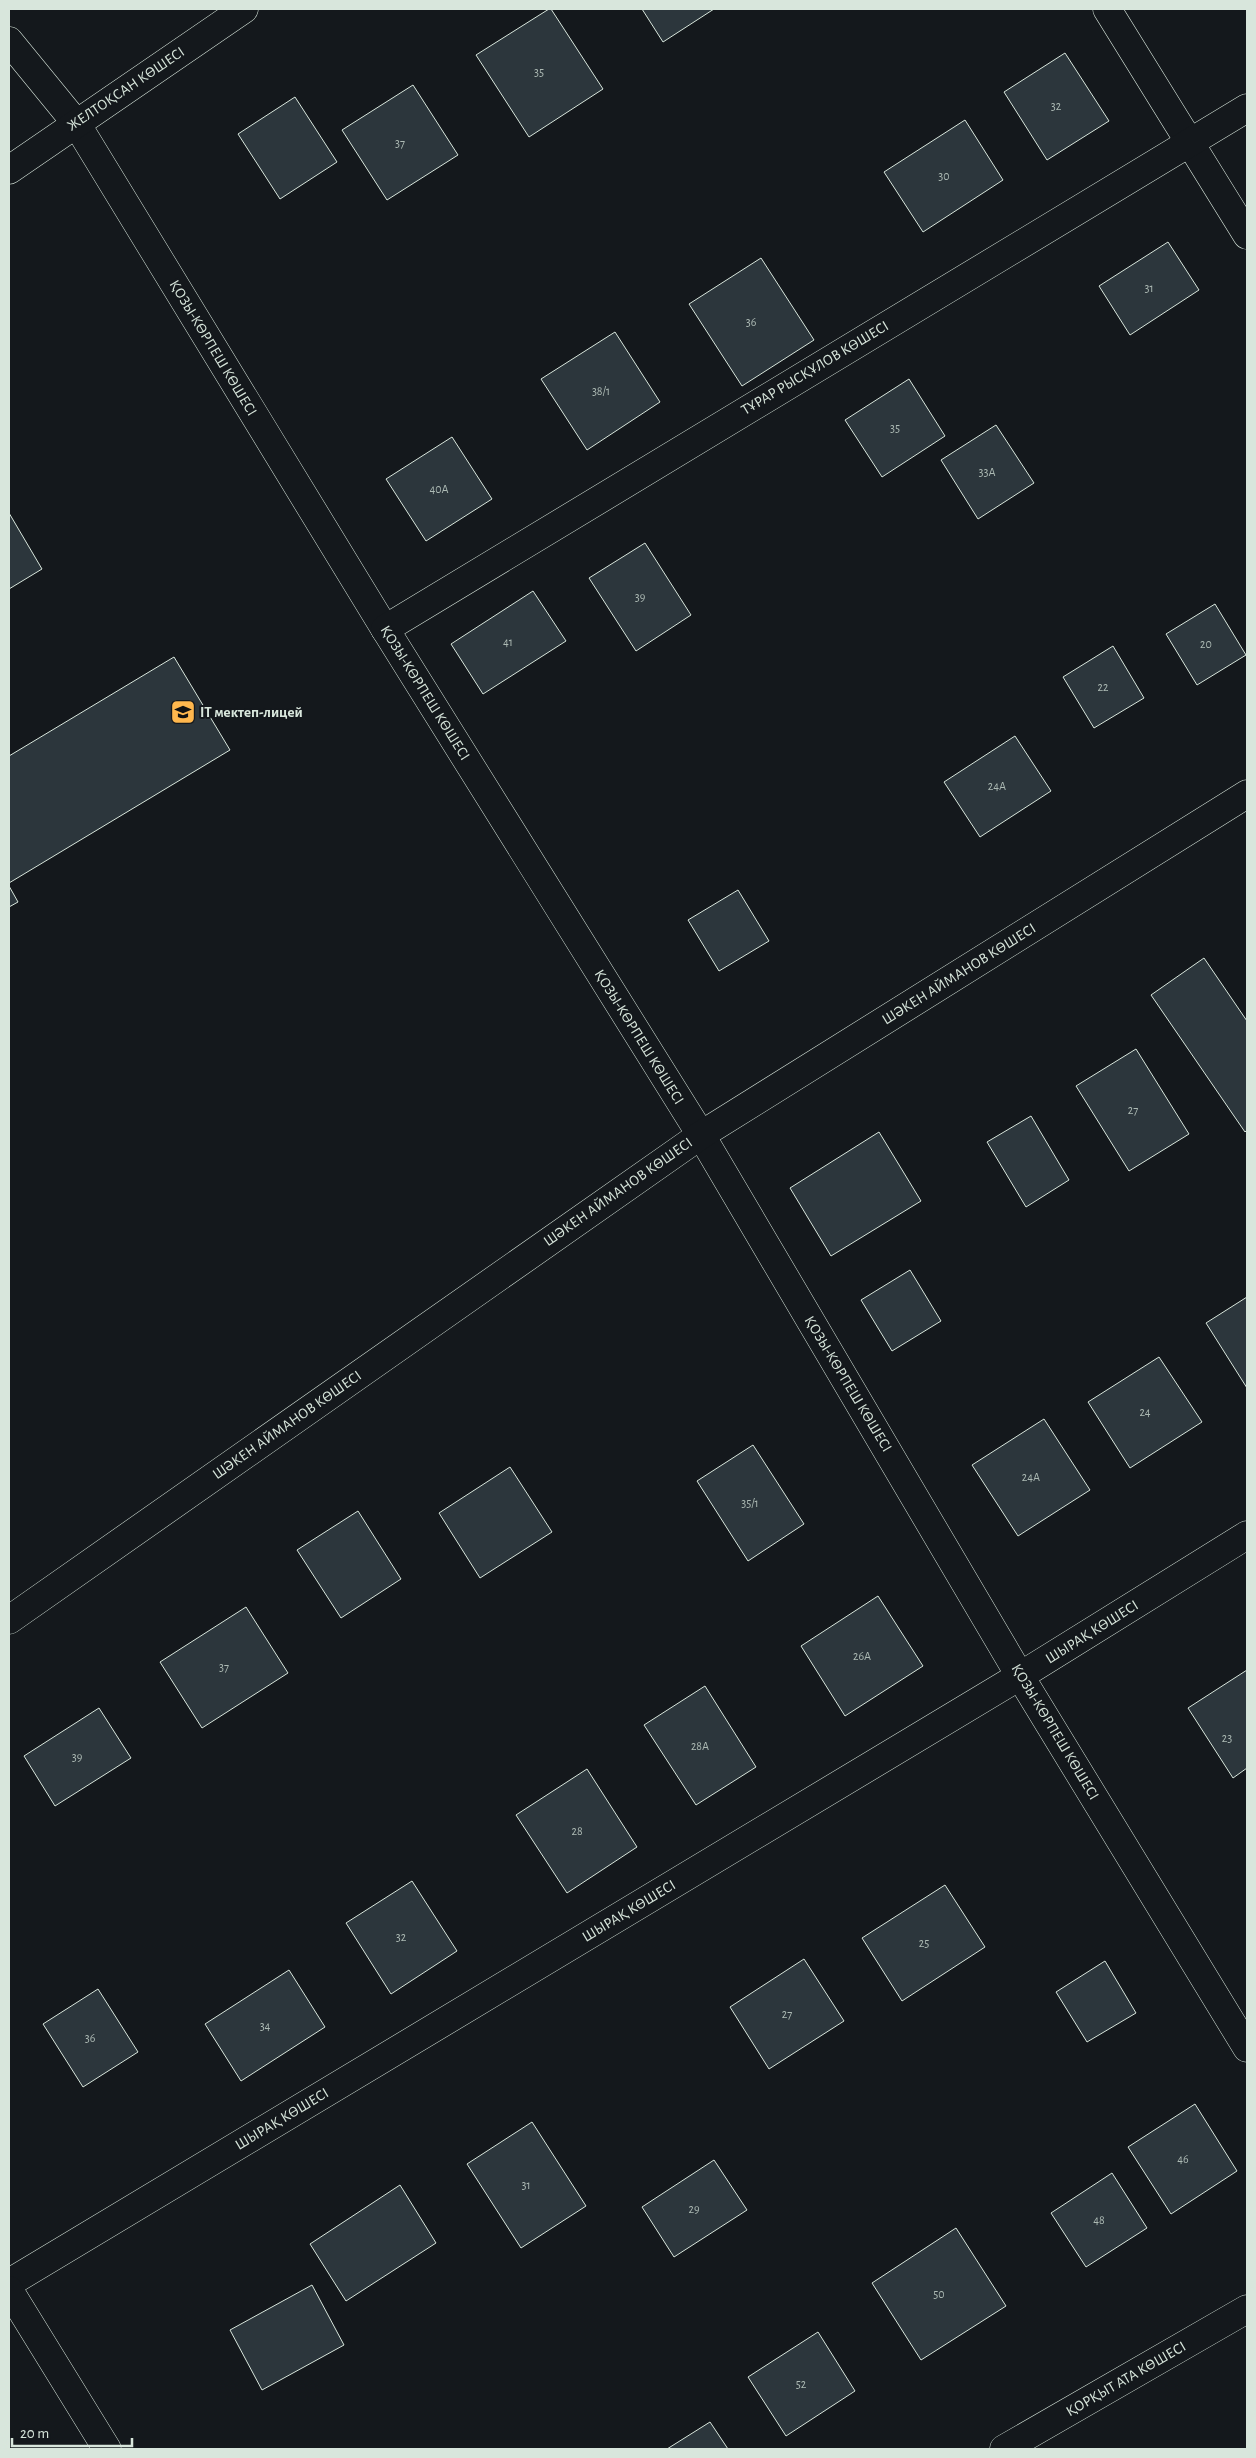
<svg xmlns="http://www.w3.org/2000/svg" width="1256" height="2458" font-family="'Alegreya Sans',sans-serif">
	<rect width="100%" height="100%" fill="#14181c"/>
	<!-- building -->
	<g fill="#2c363c" stroke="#d8e6dc">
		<path d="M 549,9 L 551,9 L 603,89 L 529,137 L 476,55 Z"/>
		<path d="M 642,9 L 714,9 L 663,42 Z"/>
		<path d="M 1065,53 L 1109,121 L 1047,160 L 1004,92 Z"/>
		<path d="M 413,85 L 458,155 L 387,200 L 342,130 Z"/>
		<path d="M 295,97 L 337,162 L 280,199 L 238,134 Z"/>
		<path d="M 965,120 L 1003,180 L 923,232 L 884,172 Z"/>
		<path d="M 1168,242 L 1199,290 L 1130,335 L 1099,286 Z"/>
		<path d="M 761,258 L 814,340 L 742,386 L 689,304 Z"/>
		<path d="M 615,332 L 660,402 L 587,450 L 541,379 Z"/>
		<path d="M 909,379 L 945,436 L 882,477 L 845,420 Z"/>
		<path d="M 996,425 L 1034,483 L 978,519 L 941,460 Z"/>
		<path d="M 452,437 L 492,499 L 426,541 L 386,479 Z"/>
		<path d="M 9,513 L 42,569 L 9,589 Z"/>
		<path d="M 645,543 L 691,615 L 636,651 L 589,578 Z"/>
		<path d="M 533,591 L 566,641 L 483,694 L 451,644 Z"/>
		<path d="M 1215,604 L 1246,655 L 1197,685 L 1166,634 Z"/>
		<path d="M 1113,646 L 1144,698 L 1094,728 L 1063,677 Z"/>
		<path d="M 174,657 L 230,750 L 9,883 L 9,756 Z"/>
		<path d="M 1015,736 L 1051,791 L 980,837 L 944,782 Z"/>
		<path d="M 9,886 L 18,902 L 9,907 Z"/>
		<path d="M 738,890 L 769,941 L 719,971 L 688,920 Z"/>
		<path d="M 1204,958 L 1247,1021 L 1247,1130 L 1245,1132 L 1151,995 Z"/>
		<path d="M 1136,1049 L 1189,1134 L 1129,1171 L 1076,1086 Z"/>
		<path d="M 1031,1116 L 1069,1180 L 1026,1207 L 987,1142 Z"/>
		<path d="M 879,1132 L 921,1201 L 831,1256 L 790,1188 Z"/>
		<path d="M 910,1270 L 941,1321 L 892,1351 L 861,1300 Z"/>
		<path d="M 1247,1297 L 1247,1388 L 1206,1323 Z"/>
		<path d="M 1159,1357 L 1202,1422 L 1130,1468 L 1088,1402 Z"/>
		<path d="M 1044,1419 L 1090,1490 L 1018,1536 L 972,1465 Z"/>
		<path d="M 753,1445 L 804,1524 L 748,1561 L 697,1481 Z"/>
		<path d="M 510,1467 L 552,1532 L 480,1578 L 439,1513 Z"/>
		<path d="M 358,1511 L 401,1579 L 341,1618 L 297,1550 Z"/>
		<path d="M 878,1596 L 923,1666 L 845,1716 L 801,1646 Z"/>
		<path d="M 246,1607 L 288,1673 L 202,1728 L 160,1662 Z"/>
		<path d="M 1247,1670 L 1247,1768 L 1233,1778 L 1188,1708 Z"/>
		<path d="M 705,1686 L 756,1767 L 696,1805 L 644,1725 Z"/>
		<path d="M 99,1708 L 131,1758 L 55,1806 L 24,1756 Z"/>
		<path d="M 587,1769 L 637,1847 L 567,1893 L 516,1815 Z"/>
		<path d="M 412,1881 L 457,1951 L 391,1994 L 346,1923 Z"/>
		<path d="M 945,1885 L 985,1947 L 902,2001 L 862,1938 Z"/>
		<path d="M 804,1959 L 844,2021 L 769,2069 L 730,2007 Z"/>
		<path d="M 1105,1961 L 1136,2013 L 1087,2042 L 1056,1992 Z"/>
		<path d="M 289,1970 L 325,2027 L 241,2081 L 205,2024 Z"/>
		<path d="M 98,1989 L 138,2052 L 83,2087 L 43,2024 Z"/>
		<path d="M 1195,2104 L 1237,2171 L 1171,2214 L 1128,2147 Z"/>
		<path d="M 532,2122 L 586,2206 L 521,2248 L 467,2164 Z"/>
		<path d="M 714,2160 L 747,2210 L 674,2257 L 642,2207 Z"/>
		<path d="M 1112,2173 L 1147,2228 L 1086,2267 L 1051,2213 Z"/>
		<path d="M 400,2185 L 436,2243 L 346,2301 L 310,2244 Z"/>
		<path d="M 956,2228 L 1006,2306 L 921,2360 L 872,2283 Z"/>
		<path d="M 312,2285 L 344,2345 L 262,2390 L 230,2330 Z"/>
		<path d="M 818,2332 L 855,2391 L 786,2436 L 748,2377 Z"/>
		<path d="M 710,2422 L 728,2449 L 667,2449 Z"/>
	</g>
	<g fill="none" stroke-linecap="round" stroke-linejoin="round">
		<defs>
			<g id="minor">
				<path d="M 1107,9 L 1247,235"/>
				<path d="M 9,41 L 76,123 L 385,629 L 701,1135 L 1020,1676 L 1247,2048"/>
				<path d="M 9,170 L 244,9"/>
				<path d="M 385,629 L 1247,108"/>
				<path d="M 9,1620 L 701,1135 L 1247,794"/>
				<path d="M 9,2283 L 1020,1676 L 1247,1535"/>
				<path d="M 9,2290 L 107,2449"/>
				<path d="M 1004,2449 L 1247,2309"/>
			</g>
		</defs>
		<!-- minor casing -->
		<use href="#minor" stroke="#d8e6dc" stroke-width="29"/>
		<!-- minor -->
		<use href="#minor" stroke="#14181c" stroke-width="28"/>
	</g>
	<!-- icons -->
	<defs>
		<symbol id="school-square" viewBox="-11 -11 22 22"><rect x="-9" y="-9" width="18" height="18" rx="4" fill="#ffb74d" stroke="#14181c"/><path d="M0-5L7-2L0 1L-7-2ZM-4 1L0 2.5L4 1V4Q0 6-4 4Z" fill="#111"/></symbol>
	</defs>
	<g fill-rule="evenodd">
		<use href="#school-square" x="169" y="698" width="28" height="28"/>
	</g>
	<g text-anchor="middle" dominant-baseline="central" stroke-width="4" stroke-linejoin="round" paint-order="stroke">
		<!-- number labels -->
		<g font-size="12" fill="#adbab4">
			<text x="539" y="72">35</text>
			<text x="1056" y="106">32</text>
			<text x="400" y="143">37</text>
			<text x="944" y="176">30</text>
			<text x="1149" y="288">31</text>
			<text x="751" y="322">36</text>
			<text x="601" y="391">38/1</text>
			<text x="895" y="428">35</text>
			<text x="987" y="472">33А</text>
			<text x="439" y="489">40А</text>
			<text x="640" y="597">39</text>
			<text x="508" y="642">41</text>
			<text x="1206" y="644">20</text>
			<text x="1103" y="687">22</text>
			<text x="997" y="786">24А</text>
			<text x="1133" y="1110">27</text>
			<text x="1145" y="1412">24</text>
			<text x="1031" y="1477">24А</text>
			<text x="750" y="1503">35/1</text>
			<text x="862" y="1656">26А</text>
			<text x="224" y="1667">37</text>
			<text x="1227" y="1738">23</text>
			<text x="700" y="1746">28А</text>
			<text x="77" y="1757">39</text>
			<text x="577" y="1831">28</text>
			<text x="401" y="1937">32</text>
			<text x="924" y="1943">25</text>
			<text x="787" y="2014">27</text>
			<text x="265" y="2026">34</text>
			<text x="90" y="2038">36</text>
			<text x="1183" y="2159">46</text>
			<text x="526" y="2185">31</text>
			<text x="694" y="2209">29</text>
			<text x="1099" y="2220">48</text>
			<text x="939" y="2294">50</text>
			<text x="801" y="2384">52</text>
		</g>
		<!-- street labels -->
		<g font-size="15" fill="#d8e6dc" stroke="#14181c">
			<text transform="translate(126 89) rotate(-34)">ЖЕЛТОҚСАН КӨШЕСІ</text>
			<text transform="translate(213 348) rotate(59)">ҚОЗЫ-КӨРПЕШ КӨШЕСІ</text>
			<text transform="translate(815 368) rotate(-31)">ТҰРАР РЫСҚҰЛОВ КӨШЕСІ</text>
			<text transform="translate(425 693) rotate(58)">ҚОЗЫ-КӨРПЕШ КӨШЕСІ</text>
			<text transform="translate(959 974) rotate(-32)">ШӘКЕН АЙМАНОВ КӨШЕСІ</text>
			<text transform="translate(639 1037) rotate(58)">ҚОЗЫ-КӨРПЕШ КӨШЕСІ</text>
			<text transform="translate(618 1192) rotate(-35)">ШӘКЕН АЙМАНОВ КӨШЕСІ</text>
			<text transform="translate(848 1384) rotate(59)">ҚОЗЫ-КӨРПЕШ КӨШЕСІ</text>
			<text transform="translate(287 1425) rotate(-35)">ШӘКЕН АЙМАНОВ КӨШЕСІ</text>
			<text transform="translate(1092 1632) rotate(-32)">ШЫРАҚ КӨШЕСІ</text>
			<text transform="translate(1055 1732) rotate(59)">ҚОЗЫ-КӨРПЕШ КӨШЕСІ</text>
			<text transform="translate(629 1911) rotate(-31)">ШЫРАҚ КӨШЕСІ</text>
			<text transform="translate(282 2119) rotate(-31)">ШЫРАҚ КӨШЕСІ</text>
			<text transform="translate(1126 2379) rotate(-30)">ҚОРҚЫТ АТА КӨШЕСІ</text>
		</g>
		<!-- poi labels -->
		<g font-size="15" font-weight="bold" fill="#d8e6dc" stroke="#14181c" text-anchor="start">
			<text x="200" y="712">IT мектеп-лицей</text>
		</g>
	</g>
	<!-- border -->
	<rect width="1256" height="2458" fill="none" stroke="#d8e6dc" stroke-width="20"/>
	<!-- scale -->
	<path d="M12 2438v8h120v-8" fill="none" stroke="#d8e6dc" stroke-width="2.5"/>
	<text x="20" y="2438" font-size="15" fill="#d8e6dc" stroke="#14181c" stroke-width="4" paint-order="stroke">20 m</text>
</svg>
